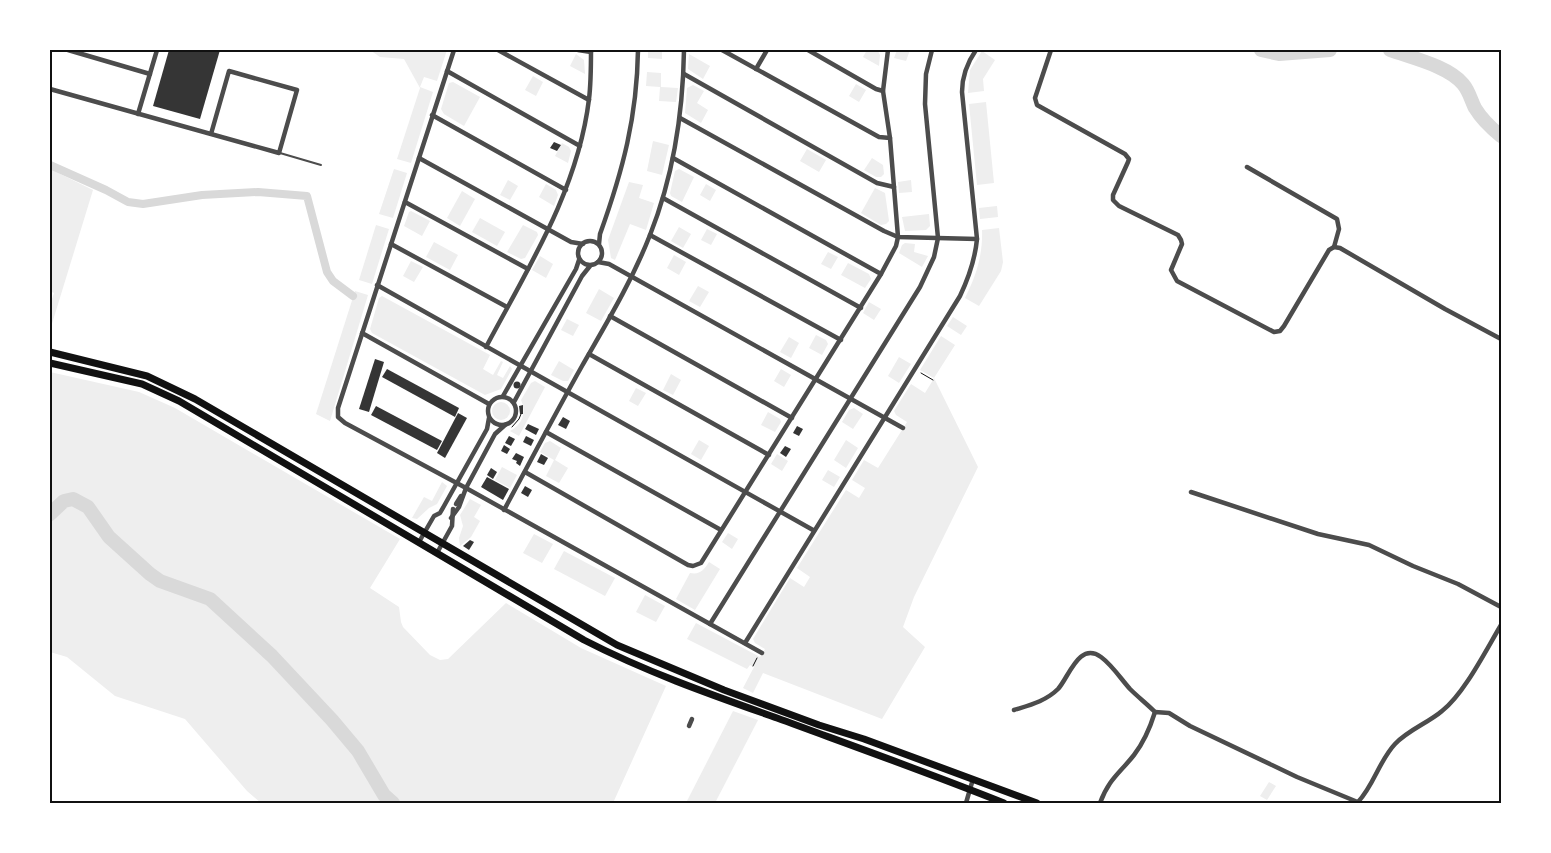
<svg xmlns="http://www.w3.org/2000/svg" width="1551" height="853" font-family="Spectral,serif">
	<rect width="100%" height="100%" fill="#fff"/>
	<!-- green -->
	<g fill="#eee">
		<path d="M 370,50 L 447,50 L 437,81 L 424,77 L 420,87 L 433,92 L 411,163 L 397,159 L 420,88 L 404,59 L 380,57 Z"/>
		<path d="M 648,50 L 662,50 L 662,59 L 648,58 Z"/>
		<path d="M 867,50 L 878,51 L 880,55 L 879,66 L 863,57 Z"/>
		<path d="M 897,50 L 910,50 L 906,61 L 894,58 Z"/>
		<path d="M 982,51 L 995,60 L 983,79 L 984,91 L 968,93 L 970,70 Z"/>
		<path d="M 576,54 L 584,60 L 585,74 L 570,66 Z"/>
		<path d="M 689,54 L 710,66 L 703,79 L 688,69 Z"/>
		<path d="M 647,72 L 661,73 L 661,87 L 678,88 L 676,102 L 659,101 L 660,87 L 646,86 Z"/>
		<path d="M 533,76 L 543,82 L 536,96 L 525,90 Z"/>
		<path d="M 453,82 L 480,97 L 464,126 L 444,114 L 441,109 L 449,83 Z"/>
		<path d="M 856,84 L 866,90 L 859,102 L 849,96 Z"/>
		<path d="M 693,85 L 704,91 L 697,103 L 708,110 L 701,123 L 685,113 L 687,88 Z"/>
		<path d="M 986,102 L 994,183 L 977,185 L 969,104 Z"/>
		<path d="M 653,141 L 669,145 L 662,175 L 647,171 Z"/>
		<path d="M 562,143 L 569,147 L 571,151 L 568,163 L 555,156 Z"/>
		<path d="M 807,149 L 826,160 L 819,172 L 800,161 Z"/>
		<path d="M 872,158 L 883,165 L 884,174 L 881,177 L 876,177 L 864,170 Z"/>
		<path d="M 50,169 L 93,190 L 51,327 L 50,305 L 54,293 L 50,291 Z"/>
		<path d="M 394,169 L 407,173 L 393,218 L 379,214 Z"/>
		<path d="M 679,169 L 694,177 L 682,202 L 671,196 L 670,193 L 675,171 Z"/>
		<path d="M 508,180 L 518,186 L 510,200 L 500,195 Z"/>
		<path d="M 911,180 L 912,192 L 899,193 L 898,182 Z"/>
		<path d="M 629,182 L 643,185 L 639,198 L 654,203 L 646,230 L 630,224 L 615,260 L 611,258 L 608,240 Z"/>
		<path d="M 546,184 L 556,190 L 558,195 L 554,206 L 539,197 Z"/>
		<path d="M 706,184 L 716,190 L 710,201 L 700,195 Z"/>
		<path d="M 875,188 L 885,193 L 889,221 L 886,224 L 881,225 L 861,213 Z"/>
		<path d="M 462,191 L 475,199 L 460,226 L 447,218 Z"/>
		<path d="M 997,206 L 998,217 L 980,219 L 979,208 Z"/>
		<path d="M 411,211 L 430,221 L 422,236 L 404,226 L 409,212 Z"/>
		<path d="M 929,214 L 930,226 L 926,230 L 905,231 L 902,217 Z"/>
		<path d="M 480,218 L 505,232 L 497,246 L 472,232 Z"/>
		<path d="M 376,225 L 389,229 L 372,284 L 359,280 Z"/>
		<path d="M 523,225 L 537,232 L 538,235 L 525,258 L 521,259 L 507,252 Z"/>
		<path d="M 679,227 L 691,234 L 683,248 L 671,241 Z"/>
		<path d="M 999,228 L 1003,262 L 1001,271 L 979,306 L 965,298 C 976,276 983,255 982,230 Z"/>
		<path d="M 707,229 L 717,234 L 711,245 L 701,240 Z"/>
		<path d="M 434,242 L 458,255 L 450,270 L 426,257 Z"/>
		<path d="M 905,243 L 915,244 L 914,252 L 928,256 L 922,267 L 899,253 L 902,245 Z"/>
		<path d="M 828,252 L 838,257 L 831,269 L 821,264 Z"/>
		<path d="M 674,255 L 686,262 L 679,275 L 667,268 Z"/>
		<path d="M 540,256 L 553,264 L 546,278 L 532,270 Z"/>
		<path d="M 411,261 L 423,267 L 414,282 L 403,276 Z"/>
		<path d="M 848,263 L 869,274 L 871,279 L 865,288 L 841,275 Z"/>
		<path d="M 698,286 L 709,292 L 700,307 L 689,301 Z"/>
		<path d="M 599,289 L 614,298 L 601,321 L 586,313 Z"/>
		<path d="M 355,291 L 368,295 L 330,421 L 316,414 Z"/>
		<path d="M 382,296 L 490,355 L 483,369 L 493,375 L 501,361 L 503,362 L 497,375 L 503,378 L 510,366 L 512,369 L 501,389 L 485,395 L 372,333 L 370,329 L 379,298 Z"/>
		<path d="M 869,302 L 881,309 L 874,320 L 863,313 Z"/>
		<path d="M 953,317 L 967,326 L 961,335 L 947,326 Z"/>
		<path d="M 567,319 L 579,325 L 573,336 L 561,330 Z"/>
		<path d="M 816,335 L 826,340 L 828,344 L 822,355 L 809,348 Z"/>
		<path d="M 941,336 L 955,345 L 934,378 L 978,467 L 914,597 L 903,627 L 925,647 L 882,719 L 763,673 L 753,693 L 743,688 L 754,667 L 750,665 L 747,669 L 687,639 L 696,623 L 760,657 L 765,649 L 755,643 L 753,639 L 790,578 L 804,587 L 810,577 L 797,568 L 846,490 L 859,498 L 865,488 L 852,480 L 864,460 L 878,468 L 907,422 L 896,415 L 894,411 L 911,384 L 925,393 L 933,380 L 934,378 L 920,370 Z"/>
		<path d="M 789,337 L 799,343 L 791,358 L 780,352 Z"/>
		<path d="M 899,357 L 911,364 L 899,383 L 888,376 Z"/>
		<path d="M 559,361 L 574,370 L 568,381 L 563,381 L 551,375 Z"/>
		<path d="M 781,369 L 791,375 L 784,387 L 774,381 Z"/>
		<path d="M 50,372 L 139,392 L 175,408 L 400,539 L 370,588 L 399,607 L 401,622 L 403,627 L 430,655 L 440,660 L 448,659 L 506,603 L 581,648 L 666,686 L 613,803 L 261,803 L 247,791 L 185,719 L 115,696 L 67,657 L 50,652 Z"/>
		<path d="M 671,374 L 681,380 L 673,395 L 663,390 Z"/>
		<path d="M 535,381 L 545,387 L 519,436 L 510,431 C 522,425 527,413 521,400 L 531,383 Z"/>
		<path d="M 636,388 L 646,393 L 638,406 L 629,401 Z"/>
		<circle cx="501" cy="411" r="9"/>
		<path d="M 854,408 L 863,414 L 853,429 L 842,422 L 849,410 Z"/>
		<path d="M 768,412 L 780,419 L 781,422 L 775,432 L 761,425 Z"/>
		<path d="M 699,440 L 709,446 L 701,460 L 691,454 Z"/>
		<path d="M 846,440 L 858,448 L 846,468 L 834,460 Z"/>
		<path d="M 550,441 L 561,448 L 555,460 L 568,468 L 559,483 L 546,476 L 554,460 L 540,452 L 545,443 Z"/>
		<path d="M 777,454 L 788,461 L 782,471 L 771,464 Z"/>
		<path d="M 502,467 L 517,475 L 510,488 L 495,480 Z"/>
		<path d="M 828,470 L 840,477 L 834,487 L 822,480 Z"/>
		<path d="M 442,482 L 447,486 L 437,504 L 429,508 L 417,519 L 412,518 L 424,497 L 432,501 Z"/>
		<path d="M 470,499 L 481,505 L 474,517 L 480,521 L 471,537 L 460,546 L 459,538 L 463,526 L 460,515 Z"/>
		<path d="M 728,533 L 738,539 L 732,549 L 722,542 Z"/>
		<path d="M 534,534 L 553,544 L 542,563 L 523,553 Z"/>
		<path d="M 564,551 L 615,578 L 605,596 L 554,569 Z"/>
		<path d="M 709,562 L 720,569 L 695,610 L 676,599 L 690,573 C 700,575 704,570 709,562 Z"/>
		<path d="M 645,595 L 665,606 L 656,622 L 636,612 Z"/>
		<path d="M 733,711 L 758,720 L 715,803 L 686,803 Z"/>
		<path d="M 1269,782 L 1276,786 L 1267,800 L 1260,796 Z"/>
	</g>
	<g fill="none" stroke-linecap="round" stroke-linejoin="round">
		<!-- canal -->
		<path stroke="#d9d9d9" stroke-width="8" d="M 50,165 L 106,190 L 128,202 L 143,204 L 202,195 L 258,192 L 307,196 L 327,272 L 333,281 L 353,296"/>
		<!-- river -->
		<g stroke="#d9d9d9" stroke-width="14">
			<path d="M 1261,50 L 1279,54 L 1330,50"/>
			<path d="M 1390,50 C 1412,58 1448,66 1463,84 C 1469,91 1471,100 1475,108 C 1481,118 1491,128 1501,136"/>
			<path d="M 50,514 L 64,501 L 73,499 L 88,507 L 109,537 L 150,574 L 160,581 L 210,599 L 272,656 L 332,720 L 358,751 L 384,795 L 393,803"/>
		</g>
	</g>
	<!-- building -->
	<g fill="#353535">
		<path d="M 169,50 L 220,50 L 200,119 L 153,106 Z"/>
		<path d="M 554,142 L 561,145 L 557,151 L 550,148 Z"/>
		<path d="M 375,359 L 384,362 L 369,412 L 359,409 Z"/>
		<path d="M 387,369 L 459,408 L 455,417 L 382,377 Z"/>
		<circle cx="517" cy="385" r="3.5"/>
		<path d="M 523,405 L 523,414 L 520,414 L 519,406 Z"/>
		<path d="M 376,406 L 442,441 L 437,450 L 371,415 Z"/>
		<path d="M 458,413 L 467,418 L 445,458 L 437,453 Z"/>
		<path d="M 563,417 L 570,421 L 566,429 L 558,425 Z"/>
		<path d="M 528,424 L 539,429 L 536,435 L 525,429 Z"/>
		<path d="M 797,426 L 803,429 L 799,436 L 793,433 Z"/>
		<path d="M 509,436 L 515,439 L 511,446 L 505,443 Z"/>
		<path d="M 526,436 L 534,440 L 531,446 L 523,442 Z"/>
		<path d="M 504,445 L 510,449 L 507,454 L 501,451 Z"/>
		<path d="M 785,446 L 791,449 L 786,457 L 780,453 Z"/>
		<path d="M 516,453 L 524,457 L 520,466 L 516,463 L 517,461 L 512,459 Z"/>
		<path d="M 541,454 L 548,458 L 544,465 L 537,462 Z"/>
		<path d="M 491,468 L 497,472 L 493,479 L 487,475 Z"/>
		<path d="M 487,477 L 509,489 L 503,500 L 481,487 Z"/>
		<path d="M 525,486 L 532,490 L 528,497 L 521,493 Z"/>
		<path d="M 470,540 L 474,542 L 469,550 L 463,546 Z"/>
	</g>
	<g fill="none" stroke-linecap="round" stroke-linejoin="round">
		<!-- path -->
		<g stroke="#111" stroke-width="1">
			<path d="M 921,373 L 933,380"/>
			<path d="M 512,427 L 519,419 L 521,414"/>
			<path d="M 753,666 L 757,658"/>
		</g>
		<!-- service -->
		<path stroke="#4c4c4c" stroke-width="2" d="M 280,153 L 321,165"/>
		<!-- minor -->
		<g stroke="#4c4c4c" stroke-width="4.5">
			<path d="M 68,50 L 150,74"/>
			<path d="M 454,50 L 338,408 L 338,417 L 345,423 L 466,488 L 762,653"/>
			<path d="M 498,50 L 589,100"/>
			<path d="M 578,50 L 591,52"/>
			<path d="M 722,50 L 879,137 L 890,138"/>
			<path d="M 808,50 L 876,89 L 883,91"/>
			<path d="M 1051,50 L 1035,98 L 1037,105 L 1125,154 L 1129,159 L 1128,162 L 1113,195 L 1113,200 L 1119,206 L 1178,235 L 1181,240 L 1182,244 L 1171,270 L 1177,281 L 1274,332 L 1280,331 L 1284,326 L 1329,250 L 1334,247 L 1340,248 L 1445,309 L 1501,339"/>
			<path d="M 756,69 L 767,50"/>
			<path d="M 447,71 L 580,146"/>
			<path d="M 684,74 L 877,183 L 894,187"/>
			<path d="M 50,89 L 279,153 L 297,90 L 229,71 L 211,134"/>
			<path d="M 138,114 L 157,50"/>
			<path d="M 432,115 L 566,190"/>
			<path d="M 680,118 L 884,231 L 898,237 L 977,239"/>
			<path d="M 419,158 L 571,242 L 583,244"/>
			<path d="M 673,158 L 881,274"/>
			<path d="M 1247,167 L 1337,219 L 1339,229 L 1334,247"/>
			<path d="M 663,198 L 861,308"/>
			<path d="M 405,202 L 528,269"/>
			<path d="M 650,235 L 841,340"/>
			<circle cx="590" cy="253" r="12"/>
			<path d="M 391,244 L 507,307"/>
			<path d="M 599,244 L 600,234 C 623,170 637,117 638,50"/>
			<path d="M 598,262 L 609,264 L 903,428"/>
			<path d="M 377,285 L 813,530"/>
			<path d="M 610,316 L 792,418"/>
			<path d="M 362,333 L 489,404"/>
			<path d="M 486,347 C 528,268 578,190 589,99 C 591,83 591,66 591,50"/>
			<path d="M 589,354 L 769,455"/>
			<path d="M 503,396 L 576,269 L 579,260"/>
			<circle cx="502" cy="411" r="14"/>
			<path d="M 514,402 L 582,276 L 590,266"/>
			<path d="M 546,432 L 721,530"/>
			<path d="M 525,472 L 688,565 L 693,566 L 701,563 L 881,274 L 896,246 L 898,237 L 890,138 L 883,91 L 888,50"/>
			<path d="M 1191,492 L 1318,534 L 1369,545 L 1413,566 L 1458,584 L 1501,607"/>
			<path d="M 456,504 L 461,496"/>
			<path d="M 504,510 C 530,462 555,414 582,366 C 606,324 632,281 650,235 C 673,177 683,113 684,50"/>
			<path d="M 451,518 L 459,507 L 466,488 L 495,434 L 505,425"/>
			<path d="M 419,542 L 434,516 L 440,513 L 444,506 L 487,429 L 489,418"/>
			<path d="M 437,553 L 452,526 L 453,509"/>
			<path d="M 710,624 L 920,287 L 934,257 L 938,238 L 925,104 L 926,74 L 932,50"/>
			<path d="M 745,643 L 960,296 C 969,277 975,260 977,239 L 962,92 C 962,76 967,63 976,50"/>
			<path d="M 1014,710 C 1030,705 1046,701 1058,689 C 1069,677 1079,641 1101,657 C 1112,665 1121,679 1130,689 C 1138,697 1147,704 1155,712"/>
			<path d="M 689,726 L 692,719"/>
			<path d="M 1358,802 C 1374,785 1379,761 1395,744 C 1408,730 1428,723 1442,711 C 1464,694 1486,650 1501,625"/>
			<path d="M 966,803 L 973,779"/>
			<path d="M 1100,803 C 1109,779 1119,774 1134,755 C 1144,742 1150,728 1155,712 L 1169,713 L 1190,726 L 1297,777 L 1360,803"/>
		</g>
		<!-- primary -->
		<g stroke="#111" stroke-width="7">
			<path d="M 50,352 L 147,376 L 195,399 L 617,645 L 724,690 L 819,725 L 864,739 L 1037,803"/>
			<path d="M 50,363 L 142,384 L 179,401 L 584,640 C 646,672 712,695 777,718 C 853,746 929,773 1004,803"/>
		</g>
	</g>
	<!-- border -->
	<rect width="1551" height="853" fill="none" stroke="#ffffff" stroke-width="102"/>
	<rect x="51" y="51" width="1449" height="751" fill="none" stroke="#111" stroke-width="2"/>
</svg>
